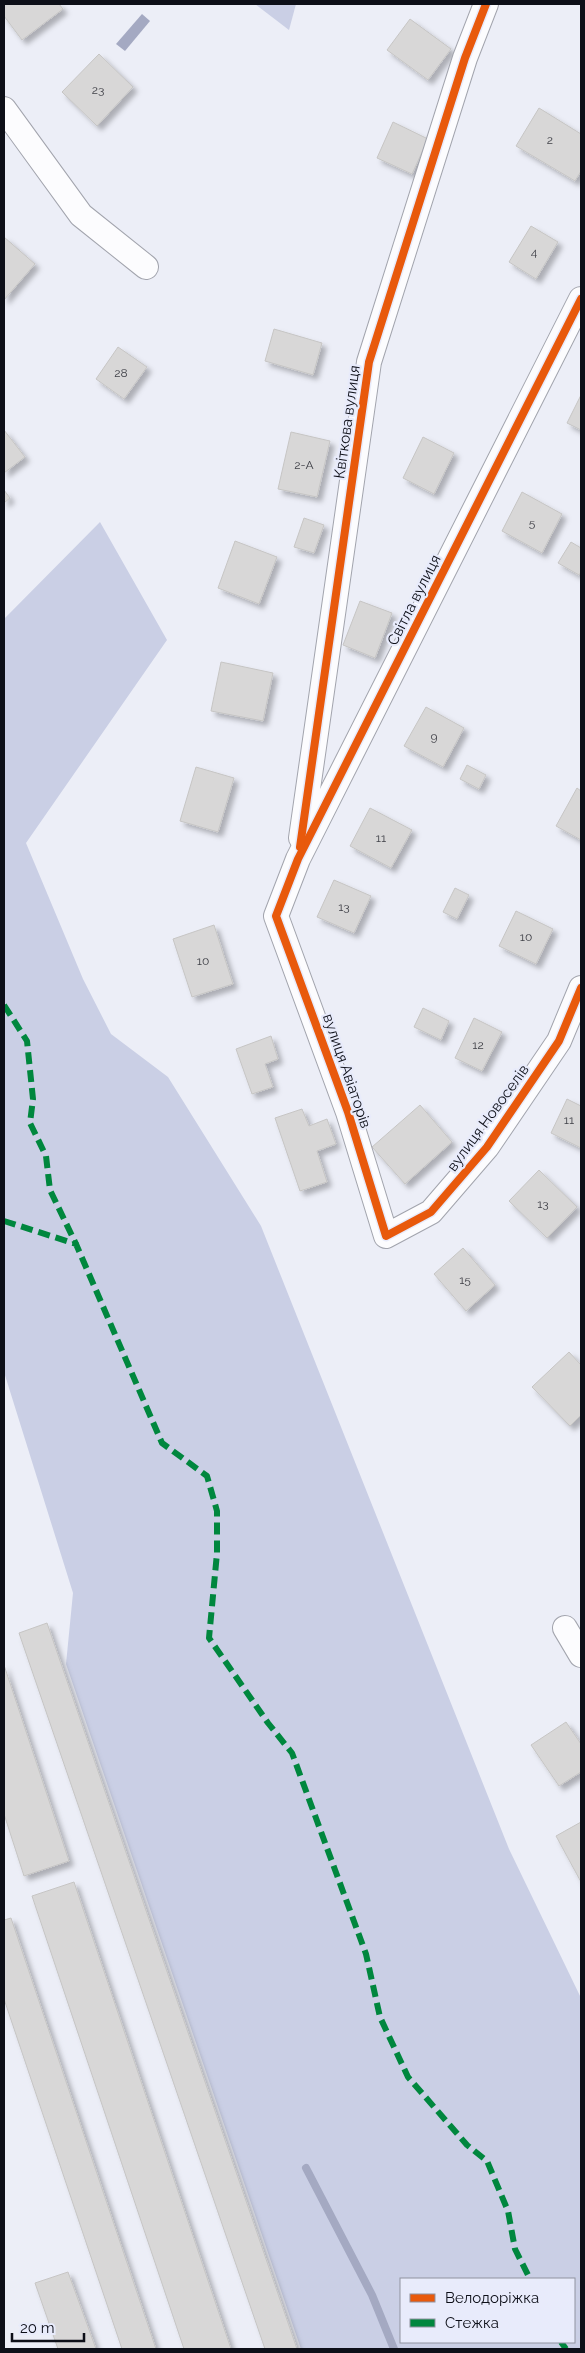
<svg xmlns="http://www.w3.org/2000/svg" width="585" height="2353" font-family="Raleway,sans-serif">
	<defs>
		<filter id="shadow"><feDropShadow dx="4.5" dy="4.5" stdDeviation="2.5" flood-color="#0004"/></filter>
	</defs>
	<rect width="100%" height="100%" fill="#eceef7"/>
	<!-- forest -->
	<g fill="#cacfe5" fill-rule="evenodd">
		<path d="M 255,4 L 296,4 L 289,30 Z"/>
		<path d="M 100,522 L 167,640 L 26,843 L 83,979 L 111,1034 L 168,1077 L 261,1226 L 509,1849 L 581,1998 L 581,2349 L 301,2349 L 66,1664 L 73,1593 L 4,1372 L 4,619 ZM 401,2279 L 574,2279 L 574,2342 L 401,2342 Z"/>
	</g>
	<!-- water -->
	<path fill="#a4a9c2" d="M 142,14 L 150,21 L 125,51 L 116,44 Z"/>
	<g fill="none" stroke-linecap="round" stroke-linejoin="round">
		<!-- stream -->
		<path stroke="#a4a9c2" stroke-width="8" d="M 306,2168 L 372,2295 L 394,2349"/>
	</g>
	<!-- building -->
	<g fill="#d8d7d7" stroke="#c6c5c4" filter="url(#shadow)">
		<path d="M 4,4 L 59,4 L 63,9 L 22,40 L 4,16 Z"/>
		<path d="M 410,19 L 451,49 L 428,80 L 387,50 Z"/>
		<path d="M 99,54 L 133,87 L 97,126 L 62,92 Z"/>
		<path d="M 539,108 L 581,134 L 581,171 L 575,181 L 516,146 Z"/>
		<path d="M 393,122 L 428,139 L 412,174 L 377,158 Z"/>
		<path d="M 531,226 L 558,242 L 536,279 L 509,262 Z"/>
		<path d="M 4,237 L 35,264 L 4,300 Z"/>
		<path d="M 274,329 L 322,343 L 313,375 L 265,361 Z"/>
		<path d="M 118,347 L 147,367 L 124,399 L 96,379 Z"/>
		<path d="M 581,395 L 581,430 L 567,423 Z"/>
		<path d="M 4,430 L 25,457 L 4,473 Z"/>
		<path d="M 291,432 L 330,441 L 317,497 L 278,489 Z"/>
		<path d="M 423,437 L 454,453 L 434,494 L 403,478 Z"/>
		<path d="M 4,490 L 10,498 L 4,503 Z"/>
		<path d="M 522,492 L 562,514 L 542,553 L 502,531 Z"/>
		<path d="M 304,518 L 324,525 L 314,553 L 294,547 Z"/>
		<path d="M 235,541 L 277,557 L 259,604 L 218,588 Z"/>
		<path d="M 571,542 L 581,548 L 581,572 L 579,575 L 558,563 Z"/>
		<path d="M 360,601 L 392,613 L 375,658 L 343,645 Z"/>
		<path d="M 221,662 L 273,673 L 263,721 L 211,711 Z"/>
		<path d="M 426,707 L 464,728 L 443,767 L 404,746 Z"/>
		<path d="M 467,765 L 486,775 L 479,789 L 460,779 Z"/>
		<path d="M 196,767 L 234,778 L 218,832 L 180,821 Z"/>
		<path d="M 577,788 L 581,791 L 581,840 L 556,826 Z"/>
		<path d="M 370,808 L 412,830 L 391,868 L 350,846 Z"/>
		<path d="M 334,880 L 371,896 L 354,933 L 317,917 Z"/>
		<path d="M 455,888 L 469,895 L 457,919 L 443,912 Z"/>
		<path d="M 516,911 L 553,929 L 536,964 L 499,946 Z"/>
		<path d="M 214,925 L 233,984 L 192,997 L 173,939 Z"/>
		<path d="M 423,1008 L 449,1021 L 441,1040 L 414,1027 Z"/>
		<path d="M 474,1018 L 502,1032 L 482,1071 L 455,1058 Z"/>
		<path d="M 271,1036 L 278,1059 L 265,1064 L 273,1087 L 252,1094 L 236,1049 Z"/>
		<path d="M 567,1099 L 581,1106 L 581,1148 L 551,1133 Z"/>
		<path d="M 420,1105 L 452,1142 L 405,1184 L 372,1147 Z"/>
		<path d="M 302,1109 L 309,1126 L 327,1119 L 336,1144 L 317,1151 L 327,1182 L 300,1191 L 275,1118 Z"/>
		<path d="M 539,1170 L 577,1207 L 547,1238 L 509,1201 Z"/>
		<path d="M 463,1248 L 495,1285 L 466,1311 L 434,1274 Z"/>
		<path d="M 569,1352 L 581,1365 L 581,1415 L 570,1426 L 532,1387 Z"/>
		<path d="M 47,1623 L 297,2349 L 265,2349 L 19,1633 Z"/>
		<path d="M 4,1665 L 69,1861 L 24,1876 L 4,1814 Z"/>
		<path d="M 566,1722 L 581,1744 L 581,1772 L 559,1786 L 531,1745 Z"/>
		<path d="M 581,1822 L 581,1882 L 556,1836 Z"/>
		<path d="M 74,1882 L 231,2349 L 184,2349 L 32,1896 Z"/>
		<path d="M 11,1918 L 156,2349 L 122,2349 L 4,1999 L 4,1920 Z"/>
		<path d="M 68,2272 L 96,2349 L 58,2349 L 35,2283 Z"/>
	</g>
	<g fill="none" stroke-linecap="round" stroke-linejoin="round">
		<defs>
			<g id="street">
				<path d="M 4,109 L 81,215 L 146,267"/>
				<path d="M 581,299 L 298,859 L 276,916 L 348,1112 L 386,1236 L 431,1212 L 487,1147 L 559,1041 L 581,988"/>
				<path d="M 301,838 L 369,362 L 465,58 L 486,4"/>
				<path d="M 565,1628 L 581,1655"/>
			</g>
		</defs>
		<!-- street casing -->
		<use href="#street" stroke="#a2a4ad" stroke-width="26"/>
		<!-- street -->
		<use href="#street" stroke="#fcfcfe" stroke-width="24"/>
		<!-- quiet -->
		<g stroke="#00873e" stroke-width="6" stroke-dasharray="12 6" stroke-linecap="butt">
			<path d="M 4,1005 L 27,1041 L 33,1099 L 30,1123 L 46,1156 L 50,1190 L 76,1244"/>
			<path d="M 4,1221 L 76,1244 L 162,1443 L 207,1476 L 217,1511 L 217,1553 L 209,1638 L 268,1723 L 292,1753 L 366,1954 L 380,2017 L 408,2077 L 467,2145 L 487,2161 L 508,2211 L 515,2249 L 530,2279"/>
			<path d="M 561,2342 L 566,2349"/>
		</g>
		<defs>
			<g id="cycleway">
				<path d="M 581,299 L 298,859 L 276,916 L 348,1112 L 386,1236 L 431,1212 L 487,1147 L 559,1041 L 581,988"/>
				<path d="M 300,847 L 369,362 L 465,58 L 486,4"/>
			</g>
		</defs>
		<!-- cycleway casing -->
		<use href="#cycleway" stroke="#e8ebfb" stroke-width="11"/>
		<!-- cycleway -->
		<use href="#cycleway" stroke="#e8590c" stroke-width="8"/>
	</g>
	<g text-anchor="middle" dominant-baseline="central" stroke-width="4.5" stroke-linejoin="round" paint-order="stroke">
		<!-- number labels -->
		<g font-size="12" fill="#404148">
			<text x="98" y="90">23</text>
			<text x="550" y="140">2</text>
			<text x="534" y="252">4</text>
			<text x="121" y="373">28</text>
			<text x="304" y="465">2-А</text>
			<text x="532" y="523">5</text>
			<text x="434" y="737">9</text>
			<text x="381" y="838">11</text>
			<text x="344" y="907">13</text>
			<text x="526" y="937">10</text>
			<text x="203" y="961">10</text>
			<text x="478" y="1045">12</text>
			<text x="569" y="1120">11</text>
			<text x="543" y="1204">13</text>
			<text x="465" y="1280">15</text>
		</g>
		<!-- street labels -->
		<g font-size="15" fill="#0d0f18" stroke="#e8ebfb">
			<text transform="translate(347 422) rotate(-82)">Квіткова вулиця</text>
			<text transform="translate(414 600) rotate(-63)">Світла вулиця</text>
			<text transform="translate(347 1071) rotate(71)">вулиця Авіаторів</text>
			<text transform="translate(488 1118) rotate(-54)">вулиця Новоселів</text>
		</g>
	</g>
	<!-- border -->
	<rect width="585" height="2353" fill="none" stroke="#0d0f18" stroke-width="10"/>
	<!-- legend -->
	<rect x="400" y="2278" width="175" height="65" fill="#e8ebfb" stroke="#9093a0"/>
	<rect x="410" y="2294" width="25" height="8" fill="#e8590c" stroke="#9093a0"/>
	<text x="445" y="2303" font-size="15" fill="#0d0f18">Велодоріжка</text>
	<rect x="410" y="2319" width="25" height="8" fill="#00873e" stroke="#9093a0"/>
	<text x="445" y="2328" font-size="15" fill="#0d0f18">Стежка</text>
	<!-- scale -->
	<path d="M12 2333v8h72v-8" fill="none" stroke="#0d0f18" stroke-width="2.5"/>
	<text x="20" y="2333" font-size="15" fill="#0d0f18" stroke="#e8ebfb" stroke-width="4" paint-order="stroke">20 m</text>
</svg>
